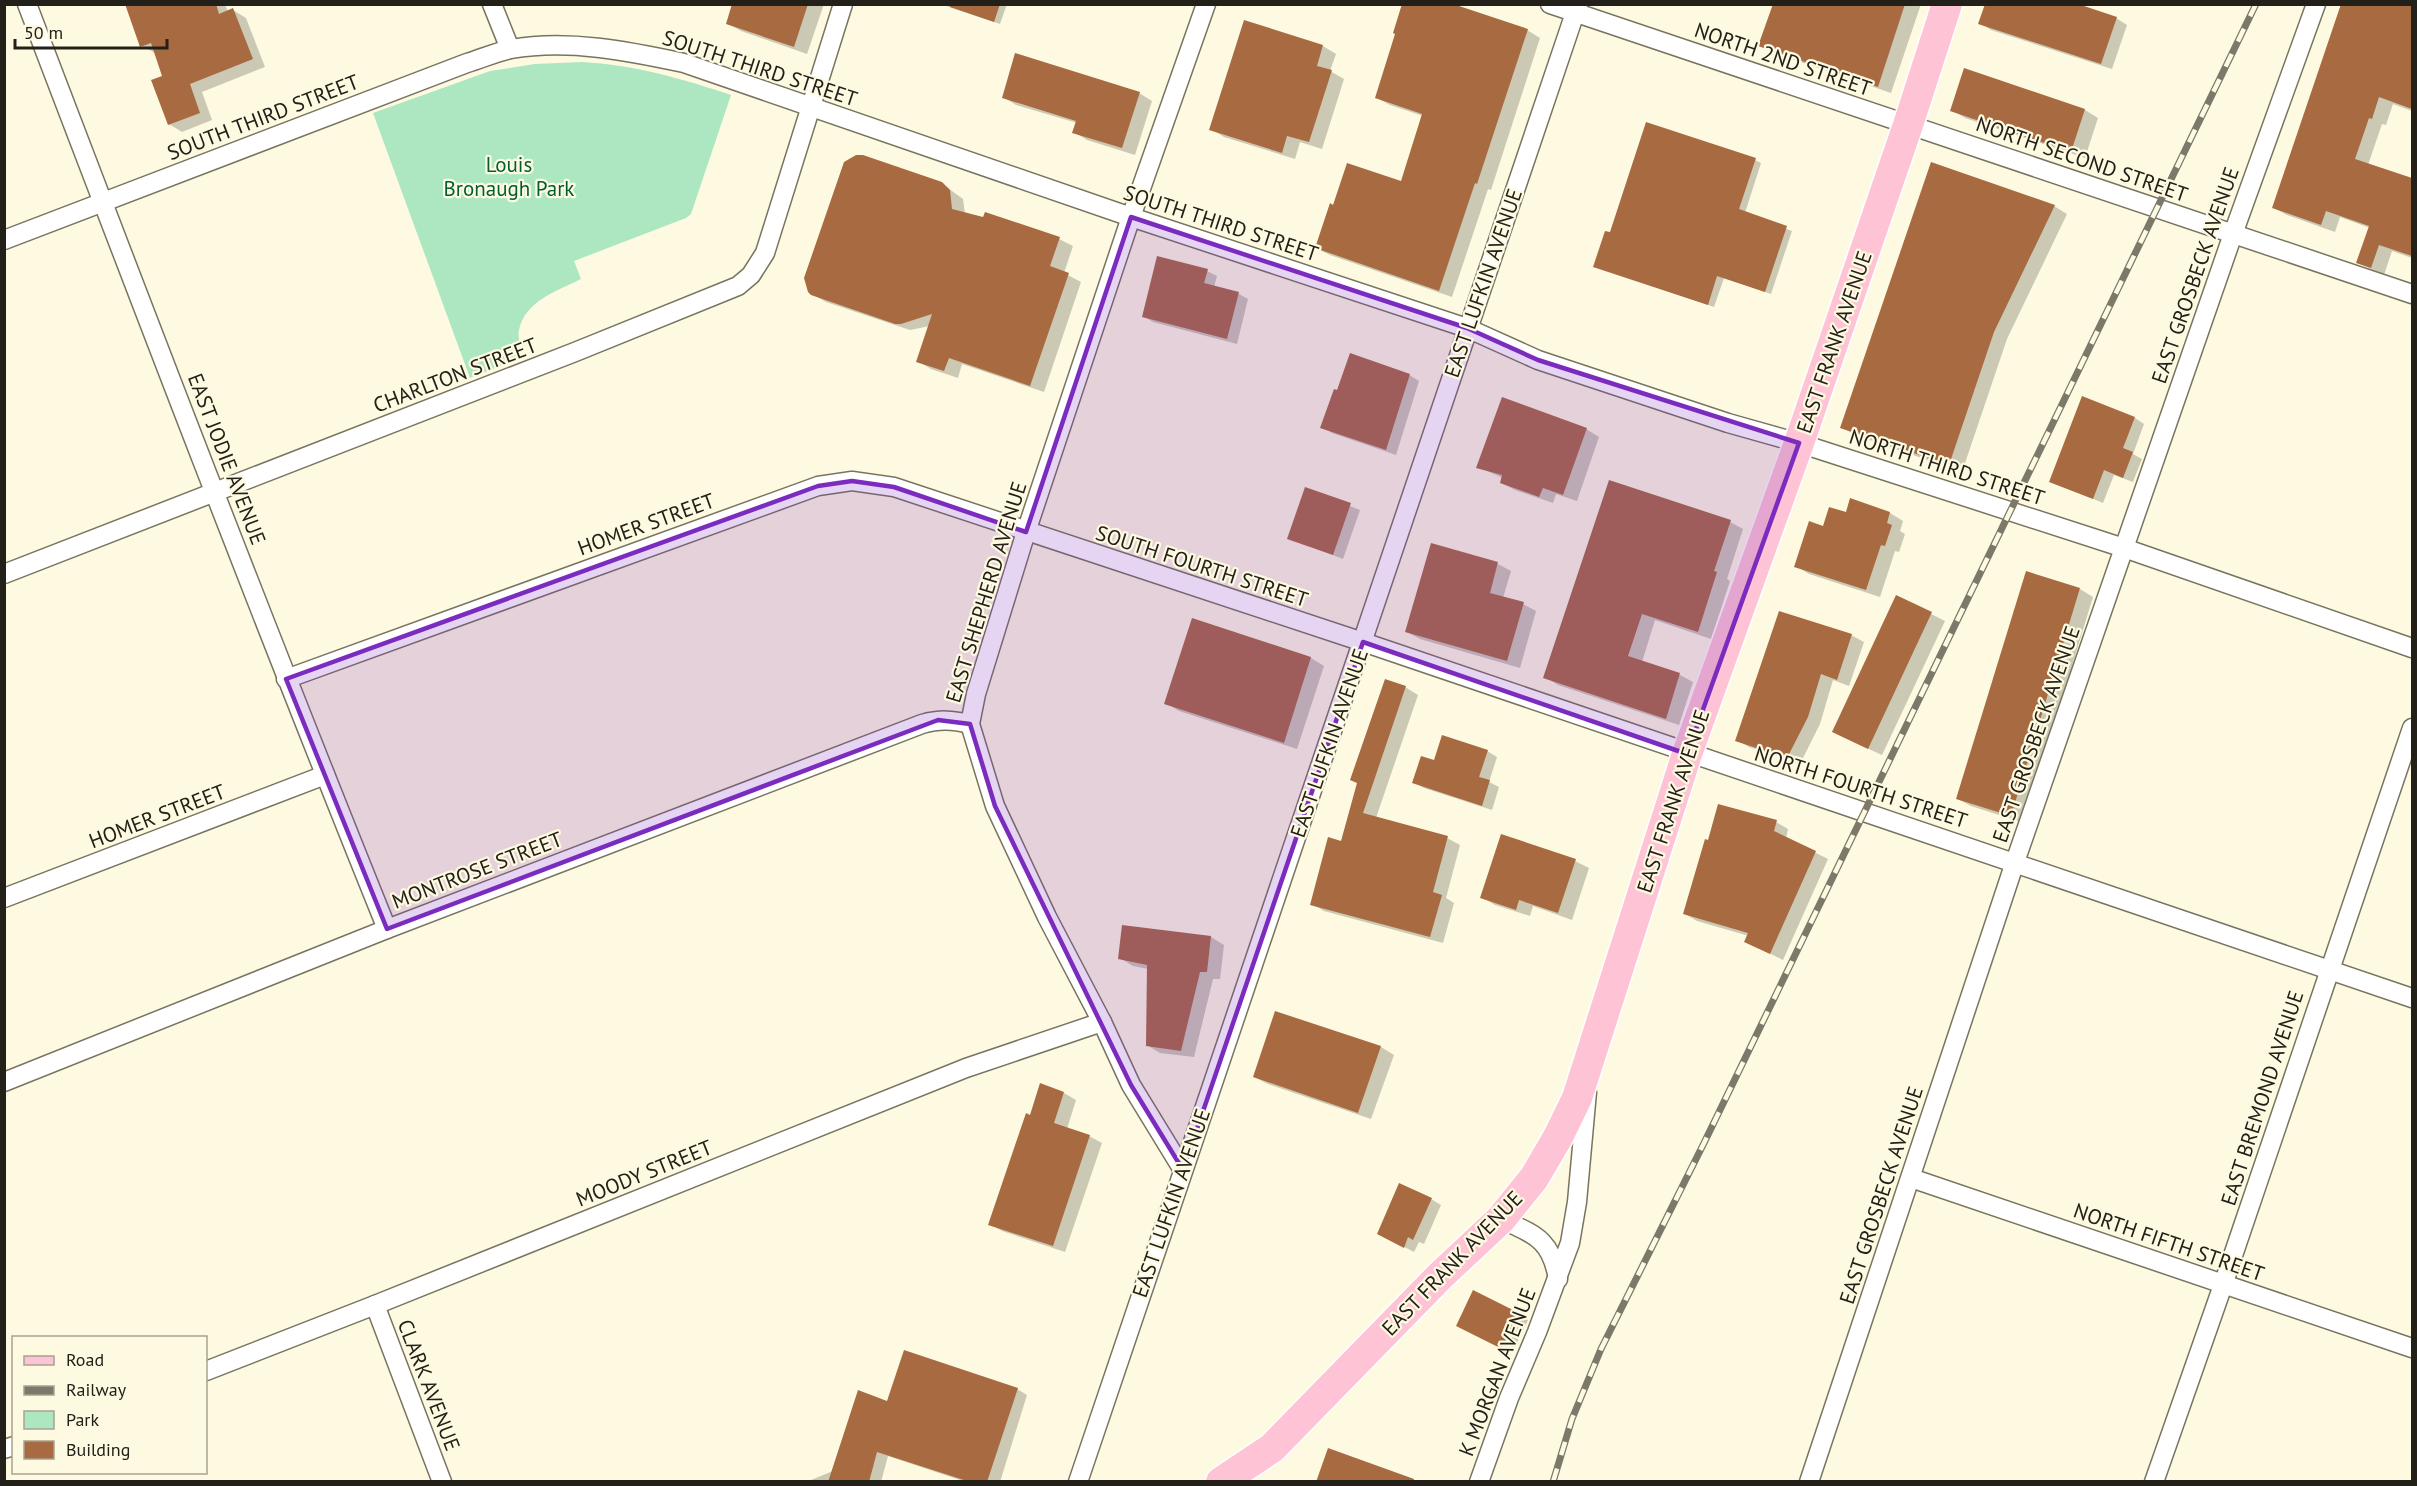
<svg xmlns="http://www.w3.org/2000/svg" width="2417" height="1486" font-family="'PT Sans',sans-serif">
	<rect width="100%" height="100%" fill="#fefae1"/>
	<!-- green -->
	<path fill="#ace7c1" d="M 582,62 C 635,65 680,78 731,95 L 691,214 L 686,218 L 574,261 L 581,279 C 557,291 525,301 519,330 C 517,340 523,349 520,358 L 470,378 L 373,113 L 490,71 L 535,64 Z"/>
	<!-- shadow -->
	<g fill="#0003">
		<path d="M 126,4 L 225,4 L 228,12 L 233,10 L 246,18 L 265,67 L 202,92 L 212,120 L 182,132 L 169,124 L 164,76 L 155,53 L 142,46 Z"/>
		<path d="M 734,4 L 824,4 L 807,54 L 741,31 L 727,23 Z"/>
		<path d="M 940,4 L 1007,4 L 1000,24 Z"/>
		<path d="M 1774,4 L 1921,4 L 1891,93 L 1774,53 L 1760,46 Z"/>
		<path d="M 2343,4 L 2412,4 L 2412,111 L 2393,104 L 2386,125 L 2382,124 L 2368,165 L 2412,180 L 2412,258 L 2392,251 L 2384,275 L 2358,263 L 2370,228 L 2340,217 L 2335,232 L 2287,215 L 2274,208 Z"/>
		<path d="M 2116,18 L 2127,25 L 2112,69 L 1991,30 L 1980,23 Z"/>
		<path d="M 1527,30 L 1540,38 L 1491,190 L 1488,189 L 1452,297 L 1330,255 L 1316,248 L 1334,207 L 1401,183 L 1423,116 L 1390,105 L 1377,98 Z"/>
		<path d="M 1323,46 L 1336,54 L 1330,71 L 1344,79 L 1322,149 L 1300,142 L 1295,159 L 1224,137 L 1211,129 Z"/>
		<path d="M 1965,70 L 2085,110 L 2098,118 L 2085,158 L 1965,118 L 1952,110 Z"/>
		<path d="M 1139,93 L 1152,101 L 1135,155 L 1087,140 L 1074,132 L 1077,123 L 1016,105 L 1003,97 Z"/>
		<path d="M 1755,160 L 1761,163 L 1745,213 L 1792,231 L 1771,294 L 1724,278 L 1714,307 L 1594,266 L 1611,234 Z"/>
		<path d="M 1932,164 L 2054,206 L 2067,214 L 2007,339 L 1962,472 L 1855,435 L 1842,427 Z"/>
		<path d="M 941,183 L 963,199 L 965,214 L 1059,239 L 1073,246 L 1064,273 L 1081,282 L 1044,392 L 962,364 L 958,378 L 931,369 L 918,361 L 930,326 L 910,330 L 826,302 L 812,294 Z"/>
		<path d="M 1207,271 L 1217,276 L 1214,287 L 1239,294 L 1248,299 L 1237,344 L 1153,322 L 1143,316 Z"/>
		<path d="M 1409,375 L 1419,381 L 1396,455 L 1332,433 L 1322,427 Z"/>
		<path d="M 2135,418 L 2144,424 L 2133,454 L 2142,459 L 2133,482 L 2114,475 L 2103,503 L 2051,481 Z"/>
		<path d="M 1586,429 L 1599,437 L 1577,501 L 1556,494 L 1553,503 L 1515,490 L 1501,483 L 1503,478 L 1478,467 Z"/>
		<path d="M 1306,489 L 1360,510 L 1343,559 L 1289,538 Z"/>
		<path d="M 1851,500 L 1890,513 L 1903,521 L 1900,531 L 1905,534 L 1899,552 L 1895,551 L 1880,597 L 1809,574 L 1796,566 L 1824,528 L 1846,514 Z"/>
		<path d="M 1730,522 L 1743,529 L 1727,579 L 1730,581 L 1711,639 L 1655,620 L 1642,662 L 1680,675 L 1693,682 L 1679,725 L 1558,685 L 1545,677 Z"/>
		<path d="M 1432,545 L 1498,564 L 1511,571 L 1503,598 L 1523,604 L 1536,611 L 1520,668 L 1420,639 L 1407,632 Z"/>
		<path d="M 2027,573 L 2080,589 L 2093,597 L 2024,823 L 1971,806 L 1958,799 Z"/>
		<path d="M 1897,597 L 1945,621 L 1882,755 L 1847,739 Z"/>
		<path d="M 1193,620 L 1311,658 L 1324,666 L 1297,749 L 1179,711 L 1166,703 Z"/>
		<path d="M 1851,635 L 1864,642 L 1849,686 L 1833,680 L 1820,724 L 1800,764 L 1749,747 L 1737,740 Z"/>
		<path d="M 1405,687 L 1418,695 L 1376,818 L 1447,838 L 1460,845 L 1446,898 L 1454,903 L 1443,943 L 1324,911 L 1312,904 L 1342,843 Z"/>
		<path d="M 1487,751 L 1497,757 L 1489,782 L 1499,787 L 1492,810 L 1424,788 L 1414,782 L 1435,762 Z"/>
		<path d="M 1776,822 L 1788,829 L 1786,838 L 1828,859 L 1783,960 L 1746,942 L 1749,936 L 1697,921 L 1685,914 Z"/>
		<path d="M 1575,861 L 1589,868 L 1572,920 L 1533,906 L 1530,916 L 1495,905 L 1482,897 Z"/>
		<path d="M 1211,937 L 1224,945 L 1220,979 L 1213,979 L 1194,1057 L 1160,1053 L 1147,1045 L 1148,969 L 1133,966 L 1120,958 Z"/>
		<path d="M 1381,1047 L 1394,1055 L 1371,1119 L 1268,1084 L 1254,1077 Z"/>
		<path d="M 1064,1093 L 1076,1100 L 1067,1129 L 1089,1136 L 1102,1143 L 1065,1252 L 1002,1231 L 990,1224 L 1031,1117 Z"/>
		<path d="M 1431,1199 L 1441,1205 L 1424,1244 L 1419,1242 L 1414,1252 L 1389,1239 Z"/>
		<path d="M 1474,1292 L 1528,1320 L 1512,1353 L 1467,1331 Z"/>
		<path d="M 1017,1389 L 1027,1395 L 1000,1482 L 966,1482 L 888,1456 L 881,1482 L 806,1482 L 833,1471 L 888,1403 Z"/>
	</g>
	<!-- building -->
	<g fill="#a76a41">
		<path d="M 125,4 L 216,4 L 219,14 L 233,8 L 253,59 L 190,84 L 200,113 L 168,125 L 151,80 L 162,76 L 151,43 L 140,47 Z"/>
		<path d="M 732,4 L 808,4 L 794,47 L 726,24 Z"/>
		<path d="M 950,4 L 1000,4 L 994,22 L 950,7 Z"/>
		<path d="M 1402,4 L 1453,4 L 1528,29 L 1477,184 L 1475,183 L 1439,291 L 1315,248 L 1330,203 L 1333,205 L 1347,163 L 1401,181 L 1422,114 L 1375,98 L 1395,34 L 1393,33 Z"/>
		<path d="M 1773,4 L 1905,4 L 1878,87 L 1758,46 Z"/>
		<path d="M 1985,4 L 2078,4 L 2117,17 L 2101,64 L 1978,24 Z"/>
		<path d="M 2341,4 L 2412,4 L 2412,109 L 2379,97 L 2372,119 L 2369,118 L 2355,159 L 2412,178 L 2412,256 L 2379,245 L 2371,268 L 2356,263 L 2369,226 L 2326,211 L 2321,225 L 2272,208 Z"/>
		<path d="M 1244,20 L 1323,45 L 1317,66 L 1332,70 L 1309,142 L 1287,136 L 1282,153 L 1209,130 Z"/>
		<path d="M 1015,53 L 1140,92 L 1122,148 L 1072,133 L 1076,121 L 1002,98 Z"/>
		<path d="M 1964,68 L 2085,109 L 2071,152 L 1950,111 Z"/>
		<path d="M 1646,122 L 1756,158 L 1739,209 L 1787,226 L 1765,292 L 1717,276 L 1708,305 L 1593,267 L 1605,231 L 1610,232 Z"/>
		<path d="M 856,155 L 863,155 L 942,182 L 950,190 L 952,209 L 983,217 L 985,212 L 1060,237 L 1050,266 L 1069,273 L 1030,386 L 949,358 L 944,371 L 916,362 L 932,314 L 901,324 L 895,324 L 811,295 L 808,292 L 804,278 L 844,162 Z"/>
		<path d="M 1931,162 L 2055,205 L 1994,332 L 1949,465 L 1840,428 Z"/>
		<path d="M 1157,256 L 1208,269 L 1204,283 L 1239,292 L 1227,339 L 1142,317 Z"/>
		<path d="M 1350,353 L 1410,374 L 1386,450 L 1320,428 L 1334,389 L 1337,390 Z"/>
		<path d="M 2082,396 L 2135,417 L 2123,448 L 2133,452 L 2123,478 L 2104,470 L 2093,499 L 2049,482 Z"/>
		<path d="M 1502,397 L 1587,428 L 1563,495 L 1543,488 L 1539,497 L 1500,483 L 1502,475 L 1476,468 Z"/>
		<path d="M 1609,480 L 1731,520 L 1714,571 L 1717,572 L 1698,632 L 1642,614 L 1628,656 L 1680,673 L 1666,719 L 1543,678 Z"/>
		<path d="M 1305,487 L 1351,503 L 1333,555 L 1287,539 Z"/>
		<path d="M 1850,498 L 1890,512 L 1887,523 L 1892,525 L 1885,546 L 1881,545 L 1866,590 L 1794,567 L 1809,521 L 1823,526 L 1829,507 L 1846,512 Z"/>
		<path d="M 1431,543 L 1498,562 L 1490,593 L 1524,602 L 1507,661 L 1405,632 Z"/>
		<path d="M 2026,571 L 2080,588 L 2011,816 L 1956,799 Z"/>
		<path d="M 1896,595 L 1932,612 L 1868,749 L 1832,732 Z"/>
		<path d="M 1779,611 L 1852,634 L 1837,680 L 1821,674 L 1808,717 L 1787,758 L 1735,741 Z"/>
		<path d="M 1192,618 L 1311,657 L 1284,743 L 1164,704 Z"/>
		<path d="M 1385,679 L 1406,686 L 1363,813 L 1448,836 L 1433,892 L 1442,895 L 1430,937 L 1310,905 L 1328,837 L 1341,841 L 1357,783 L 1350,780 Z"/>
		<path d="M 1442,735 L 1488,750 L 1479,777 L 1490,780 L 1482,806 L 1412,783 L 1421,756 L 1434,760 Z"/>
		<path d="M 1718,804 L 1777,820 L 1774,831 L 1816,851 L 1770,954 L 1744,942 L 1748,933 L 1683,914 L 1705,839 L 1708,840 Z"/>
		<path d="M 1501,834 L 1576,859 L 1558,913 L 1519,900 L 1516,910 L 1480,898 Z"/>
		<path d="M 1122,925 L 1211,936 L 1207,972 L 1200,972 L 1181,1051 L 1146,1046 L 1147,965 L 1118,959 Z"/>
		<path d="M 1275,1011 L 1381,1046 L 1358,1113 L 1253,1077 Z"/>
		<path d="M 1040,1083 L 1064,1092 L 1054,1123 L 1090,1135 L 1053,1246 L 988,1225 L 1026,1113 L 1030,1115 Z"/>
		<path d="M 1399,1183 L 1432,1198 L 1413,1240 L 1408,1237 L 1404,1248 L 1377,1234 Z"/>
		<path d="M 1473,1290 L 1519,1313 L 1502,1349 L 1456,1326 Z"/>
		<path d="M 904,1350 L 1018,1388 L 987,1482 L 970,1482 L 877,1452 L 869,1482 L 828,1482 L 858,1390 L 887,1401 Z"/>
		<path d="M 1328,1448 L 1414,1479 L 1414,1482 L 1316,1482 Z"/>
	</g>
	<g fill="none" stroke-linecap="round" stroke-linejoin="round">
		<defs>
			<g id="minor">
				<path d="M 27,4 C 145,313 263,622 387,929"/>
				<path d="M 492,4 L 510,49"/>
				<path d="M 1550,4 L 2412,294"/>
				<path d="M 4,240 L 467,63 C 481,59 496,52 511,49 C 568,39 628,51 684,63 L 1131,217 L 1467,328 L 1538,360 L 1728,423 L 1799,443 L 2124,548 L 2412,648"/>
				<path d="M 4,574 L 575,352 L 738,286 L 751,275 L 765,253 L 843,4"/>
				<path d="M 286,679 L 818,486 L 852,481 L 894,487 L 1363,642 L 2412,998"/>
				<path d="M 4,898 L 325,775"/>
				<path d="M 4,1082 L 387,929 L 922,724 C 940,719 952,720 970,724"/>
				<path d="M 1183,1170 L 1131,1085 L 1102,1022 L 1047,917 L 995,806 L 970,724 L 976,694 L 1026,532 L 1131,217 L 1206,4"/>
				<path d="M 1911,1178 L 2412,1348"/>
				<path d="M 1501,1219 C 1535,1235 1551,1239 1558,1279"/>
				<path d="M 375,1305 L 442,1482"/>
				<path d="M 206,1371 L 375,1305 L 966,1068 L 1102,1022"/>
				<path d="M 4,1449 L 14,1446"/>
				<path d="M 1078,1482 L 1578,4"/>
				<path d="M 1479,1482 L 1509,1398 L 1537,1332 L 1570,1243 L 1577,1202 L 1587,1092"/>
				<path d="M 1809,1482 L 2015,862 L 2233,234 L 2316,4"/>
				<path d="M 2154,1482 L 2223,1285 L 2412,728"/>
			</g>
			<path id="primary" d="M 1221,1482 L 1272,1448 L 1439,1277 L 1501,1219 L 1534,1178 L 1558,1137 L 1577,1098 L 1687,754 L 1799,443 L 1908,125 L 1947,4"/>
		</defs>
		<!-- minor casing -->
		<use href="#minor" stroke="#78745f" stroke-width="21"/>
		<!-- primary casing -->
		<use href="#primary" stroke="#fff" stroke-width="33"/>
		<!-- minor -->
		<use href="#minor" stroke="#fff" stroke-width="18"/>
		<!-- primary -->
		<use href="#primary" stroke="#fec3d4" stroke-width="30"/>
		<defs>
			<path id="rail" d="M 1553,1482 L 1572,1419 L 1601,1349 L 1704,1143 L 2256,4"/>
		</defs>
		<!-- rail casing -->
		<use href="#rail" stroke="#7c796a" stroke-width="7"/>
		<!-- rail -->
		<use href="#rail" stroke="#fefae1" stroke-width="4.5" stroke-dasharray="14" stroke-linecap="butt"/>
	</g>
	<!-- marked area -->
	<path fill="#7b2cbf" fill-opacity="0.2" stroke="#7b2cbf" stroke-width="4.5" stroke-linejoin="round" d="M 1131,217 L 1467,328 L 1538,360 L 1799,443 L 1687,754 L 1363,642 L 1183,1170 L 1131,1085 L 995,806 L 970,724 L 938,720 L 387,929 L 286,679 L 818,486 L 852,481 L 894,487 L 1026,532 Z"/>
	<g text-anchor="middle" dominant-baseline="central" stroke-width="4.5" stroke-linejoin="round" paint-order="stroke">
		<!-- street labels -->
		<g font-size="21" fill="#222018" stroke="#fefae1">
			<text transform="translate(1783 59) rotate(19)">NORTH 2ND STREET</text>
			<text transform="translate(760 68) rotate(18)">SOUTH THIRD STREET</text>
			<text transform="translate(263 117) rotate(-21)">SOUTH THIRD STREET</text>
			<text transform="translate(2082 159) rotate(19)">NORTH SECOND STREET</text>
			<text transform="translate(1221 223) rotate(18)">SOUTH THIRD STREET</text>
			<text transform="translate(2195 275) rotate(-71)">EAST GROSBECK AVENUE</text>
			<text transform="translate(1483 283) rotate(-71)">EAST LUFKIN AVENUE</text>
			<text transform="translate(1834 342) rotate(-71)">EAST FRANK AVENUE</text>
			<text transform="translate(455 375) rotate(-21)">CHARLTON STREET</text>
			<text transform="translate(227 459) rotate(69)">EAST JODIE AVENUE</text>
			<text transform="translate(1947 467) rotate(18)">NORTH THIRD STREET</text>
			<text transform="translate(646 524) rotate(-20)">HOMER STREET</text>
			<text transform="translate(1202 566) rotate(18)">SOUTH FOURTH STREET</text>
			<text transform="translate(986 592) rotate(-73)">EAST SHEPHERD AVENUE</text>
			<text transform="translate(2036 734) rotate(-71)">EAST GROSBECK AVENUE</text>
			<text transform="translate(1329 743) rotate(-71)">EAST LUFKIN AVENUE</text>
			<text transform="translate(1861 787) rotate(18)">NORTH FOURTH STREET</text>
			<text transform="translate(1673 801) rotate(-72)">EAST FRANK AVENUE</text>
			<text transform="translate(157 816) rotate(-21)">HOMER STREET</text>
			<text transform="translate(477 870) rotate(-21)">MONTROSE STREET</text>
			<text transform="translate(2262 1098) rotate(-72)">EAST BREMOND AVENUE</text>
			<text transform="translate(644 1173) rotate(-22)">MOODY STREET</text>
			<text transform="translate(1881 1195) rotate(-72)">EAST GROSBECK AVENUE</text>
			<text transform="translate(1171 1203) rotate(-71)">EAST LUFKIN AVENUE</text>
			<text transform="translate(2169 1242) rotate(19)">NORTH FIFTH STREET</text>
			<text transform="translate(1452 1263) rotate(-46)">EAST FRANK AVENUE</text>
			<text transform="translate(1497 1372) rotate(-69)">K MORGAN AVENUE</text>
			<text transform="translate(429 1385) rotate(69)">CLARK AVENUE</text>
		</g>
		<!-- park labels -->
		<g font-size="21" fill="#015d35" stroke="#fefae1">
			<text x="509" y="164">Louis<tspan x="509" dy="24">Bronaugh Park</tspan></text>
		</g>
	</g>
	<!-- border -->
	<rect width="2417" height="1486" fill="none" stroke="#222018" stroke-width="12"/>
	<!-- legend -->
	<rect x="12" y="1336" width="195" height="138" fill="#fefae1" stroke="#a6a391" stroke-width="1.5"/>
	<rect x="24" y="1356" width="30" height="9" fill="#fec3d4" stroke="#a6a391" stroke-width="1.5"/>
	<text x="66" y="1366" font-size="18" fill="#222018">Road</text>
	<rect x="24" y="1386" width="30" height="9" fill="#7c796a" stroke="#a6a391" stroke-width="1.5"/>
	<text x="66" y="1396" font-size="18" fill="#222018">Railway</text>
	<rect x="24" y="1411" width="30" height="18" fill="#ace7c1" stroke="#a6a391" stroke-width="1.5"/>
	<text x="66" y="1426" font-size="18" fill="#222018">Park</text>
	<rect x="24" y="1441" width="30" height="18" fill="#a76a41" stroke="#a6a391" stroke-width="1.5"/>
	<text x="66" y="1456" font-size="18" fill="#222018">Building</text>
	<!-- scale -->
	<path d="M15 39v9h152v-9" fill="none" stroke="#222018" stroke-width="3"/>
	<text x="24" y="39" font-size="18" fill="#222018" stroke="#fefae1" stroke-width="4.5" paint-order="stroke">50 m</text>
</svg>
